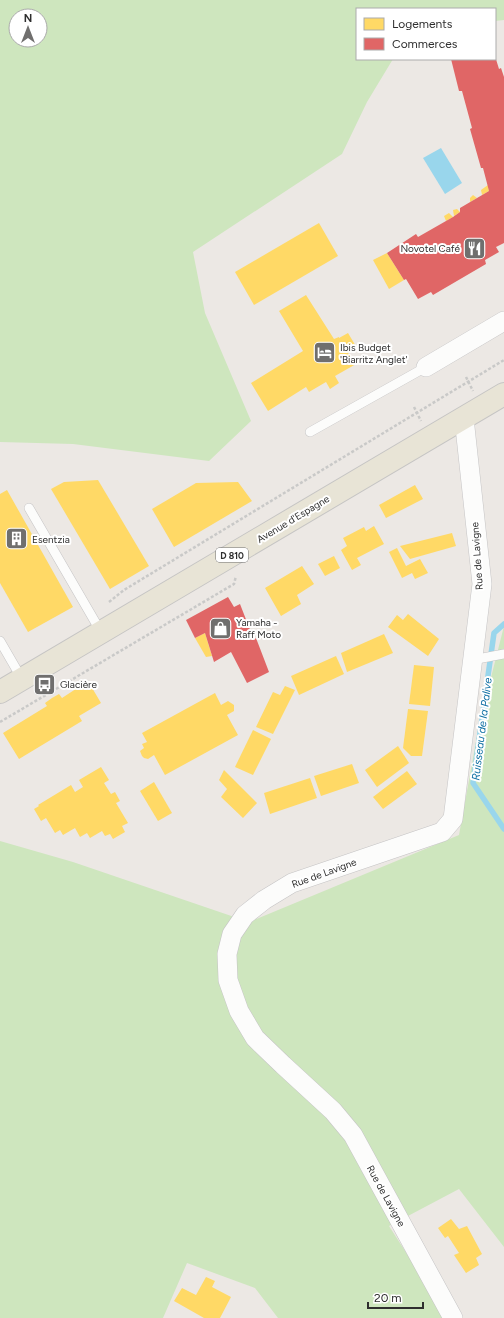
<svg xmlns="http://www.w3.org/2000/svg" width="504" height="1318" font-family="Figtree,sans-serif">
	<rect width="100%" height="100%" fill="#ece8e4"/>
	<!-- green -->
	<g fill="#cee6be" fill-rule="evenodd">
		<path d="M 0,0 L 504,0 L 504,20 L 495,21 L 495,9 L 357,9 L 357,59 L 393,59 L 367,102 L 342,154 L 193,252 L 205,313 L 251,421 L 209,461 L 73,444 L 0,442 ZM 16,16 L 40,16 L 40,40 L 16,40 Z"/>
		<path d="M 504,626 L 504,1247 L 459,1189 L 389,1226 L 436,1299 L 445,1318 L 278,1318 L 255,1288 L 187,1263 L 163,1318 L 0,1318 L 0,841 L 73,862 L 249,922 L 459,835 L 479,725 Z"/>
	</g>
	<!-- water -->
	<path fill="#99d6ec" d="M 441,148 L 462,183 L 445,194 L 423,158 Z"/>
	<!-- homes -->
	<g fill="#ffd966">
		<path d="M 488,185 L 489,191 L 482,195 L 481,190 Z"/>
		<path d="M 473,195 L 477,198 L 470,202 L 470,198 Z"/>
		<path d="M 457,209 L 460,212 L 454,216 L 453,210 Z"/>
		<path d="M 449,213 L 453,217 L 446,221 L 444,216 Z"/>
		<path d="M 319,223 L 338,256 L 254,305 L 235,272 Z"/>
		<path d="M 387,253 L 404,280 L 389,289 L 373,260 Z"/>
		<path d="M 306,295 L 334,339 L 339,337 L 339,338 L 348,333 L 357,348 L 348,353 L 356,364 L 335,376 L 339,383 L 330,389 L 326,382 L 309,392 L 306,387 L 268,411 L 251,383 L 303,351 L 279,311 Z"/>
		<path d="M 98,480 L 149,566 L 110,589 L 51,489 L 64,482 Z"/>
		<path d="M 238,482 L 252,501 L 174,547 L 152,509 L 196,483 Z"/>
		<path d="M 415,485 L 423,499 L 386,518 L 379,505 Z"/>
		<path d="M 7,490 L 73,607 L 28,632 L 0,583 L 0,494 Z"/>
		<path d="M 374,526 L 384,544 L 357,558 L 361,565 L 352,570 L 341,550 L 347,546 L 343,538 L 364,527 L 366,531 Z"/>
		<path d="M 452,533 L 456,546 L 410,559 L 400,546 Z"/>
		<path d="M 397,548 L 406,566 L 420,559 L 428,573 L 415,579 L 412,573 L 402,578 L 389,552 Z"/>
		<path d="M 334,556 L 340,568 L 325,576 L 318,564 Z"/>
		<path d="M 302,566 L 314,584 L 297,595 L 301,604 L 281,616 L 265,588 Z"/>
		<path d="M 408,614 L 439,639 L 428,656 L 388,627 L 397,615 L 403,620 Z"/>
		<path d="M 205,633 L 212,656 L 206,657 L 195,638 Z"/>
		<path d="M 384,634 L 393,653 L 347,672 L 341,653 Z"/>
		<path d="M 336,656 L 344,674 L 299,695 L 291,676 Z"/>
		<path d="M 414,665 L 434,667 L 430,706 L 409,704 Z"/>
		<path d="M 88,681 L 101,703 L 79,716 L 82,721 L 19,759 L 3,733 L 47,706 L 45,703 L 52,698 L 59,694 L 62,698 Z"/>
		<path d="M 285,686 L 295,690 L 273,734 L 256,727 L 273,692 L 280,695 Z"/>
		<path d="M 215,693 L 221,705 L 228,701 L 234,705 L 234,711 L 227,715 L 238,735 L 165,775 L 154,755 L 148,759 L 144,758 L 142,756 L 140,751 L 144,748 L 142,744 L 147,742 L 142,733 Z"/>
		<path d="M 408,709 L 428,711 L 422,756 L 411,756 L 403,748 Z"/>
		<path d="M 253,730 L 271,739 L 253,775 L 235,767 Z"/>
		<path d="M 398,746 L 409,763 L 377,787 L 365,770 Z"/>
		<path d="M 352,764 L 359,783 L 321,796 L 314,776 Z"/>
		<path d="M 101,767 L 109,780 L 104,783 L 111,794 L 115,792 L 120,801 L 116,803 L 128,823 L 122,826 L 125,832 L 113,839 L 110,834 L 105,836 L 102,831 L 90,838 L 87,833 L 80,837 L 75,828 L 63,835 L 60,830 L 55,833 L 46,818 L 41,821 L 34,809 L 39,806 L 38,805 L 71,785 L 75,792 L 83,787 L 79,780 Z"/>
		<path d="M 224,770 L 257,803 L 243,818 L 221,797 L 227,789 L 219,780 Z"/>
		<path d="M 407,771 L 417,784 L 383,809 L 373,797 Z"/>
		<path d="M 310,778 L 317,798 L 270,814 L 264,793 Z"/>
		<path d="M 154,782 L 172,813 L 158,821 L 140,791 Z"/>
		<path d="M 451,1219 L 459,1229 L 467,1226 L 482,1254 L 476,1258 L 479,1265 L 466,1273 L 454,1255 L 459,1253 L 448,1236 L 445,1238 L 438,1228 Z"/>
		<path d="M 206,1277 L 215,1281 L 212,1287 L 231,1297 L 220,1318 L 204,1318 L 174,1301 L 182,1288 L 196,1295 Z"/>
	</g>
	<!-- shops -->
	<g fill="#e06666">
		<path d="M 495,56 L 499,69 L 501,68 L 504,77 L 504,243 L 496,247 L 499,252 L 485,260 L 486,264 L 433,295 L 431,292 L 418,299 L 406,279 L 404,280 L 387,253 L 416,234 L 418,237 L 453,217 L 460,212 L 460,208 L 489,191 L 483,168 L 481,168 L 470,129 L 472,128 L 462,91 L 459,91 L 451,59 L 495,59 Z"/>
		<path d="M 228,597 L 234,607 L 240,604 L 254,640 L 256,638 L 269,672 L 247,683 L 231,652 L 214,662 L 205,633 L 195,638 L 186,620 Z"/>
	</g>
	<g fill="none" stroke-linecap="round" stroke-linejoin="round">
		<!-- stream -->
		<path stroke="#99d6ec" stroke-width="5.5" d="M 504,624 L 494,633 L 473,783 L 504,829"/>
		<defs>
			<g id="service">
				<path d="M 310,432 L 426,367"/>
				<path d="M 29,508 L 101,632"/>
				<path d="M 0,641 L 22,679"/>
				<path d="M 472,660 L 504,654"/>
			</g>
			<g id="minor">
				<path d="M 426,367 L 504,321"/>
				<path d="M 453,1318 L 353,1135 L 333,1111 L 283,1065 L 255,1038 L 239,1011 L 228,980 L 227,954 L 232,934 L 245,915 L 264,900 L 292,883 L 442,832 L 453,819 L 482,584 L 464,418"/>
			</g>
			<path id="primary" d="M 0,692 L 504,394"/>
		</defs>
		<!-- service casing -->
		<use href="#service" stroke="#c5c4c5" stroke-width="10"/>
		<!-- minor casing -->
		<use href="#minor" stroke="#c5c4c5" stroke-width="20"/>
		<!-- primary casing -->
		<use href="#primary" stroke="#c6c5c4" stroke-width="24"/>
		<!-- path -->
		<g stroke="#c9c9c8" stroke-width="2.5" stroke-dasharray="3 2" stroke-linecap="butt">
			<path d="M 466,377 L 473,391"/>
			<path d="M 414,407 L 421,421"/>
			<path d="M 109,602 L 124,590 L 504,360"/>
			<path d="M 0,722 L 234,584 L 236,576"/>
		</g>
		<!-- service -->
		<use href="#service" stroke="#fcfcfb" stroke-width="9"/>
		<!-- minor -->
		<use href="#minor" stroke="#fcfcfb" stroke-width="19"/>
		<!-- primary -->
		<use href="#primary" stroke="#e8e4d6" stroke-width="22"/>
	</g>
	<!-- icons -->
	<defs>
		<symbol id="restaurant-square" viewBox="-11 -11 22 22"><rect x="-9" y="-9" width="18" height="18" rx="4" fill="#706f6e" stroke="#fff"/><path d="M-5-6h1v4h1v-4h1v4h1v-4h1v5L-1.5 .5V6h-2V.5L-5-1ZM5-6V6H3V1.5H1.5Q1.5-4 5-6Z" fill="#fff"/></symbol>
		<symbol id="hotel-square" viewBox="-11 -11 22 22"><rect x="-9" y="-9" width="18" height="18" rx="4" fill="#706f6e" stroke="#fff"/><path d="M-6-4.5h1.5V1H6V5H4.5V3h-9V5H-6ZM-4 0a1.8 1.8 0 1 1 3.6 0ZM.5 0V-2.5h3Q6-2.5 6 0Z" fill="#fff"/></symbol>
		<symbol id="building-square" viewBox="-11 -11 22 22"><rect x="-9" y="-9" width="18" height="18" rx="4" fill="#706f6e" stroke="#fff"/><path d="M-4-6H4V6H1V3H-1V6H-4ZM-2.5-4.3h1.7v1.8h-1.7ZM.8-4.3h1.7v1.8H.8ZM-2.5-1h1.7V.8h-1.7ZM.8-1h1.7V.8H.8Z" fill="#fff"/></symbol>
		<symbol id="shop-square" viewBox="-11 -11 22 22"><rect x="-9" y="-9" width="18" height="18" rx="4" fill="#706f6e" stroke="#fff"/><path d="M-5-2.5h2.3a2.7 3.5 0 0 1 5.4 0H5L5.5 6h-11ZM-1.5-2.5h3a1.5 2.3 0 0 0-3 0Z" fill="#fff"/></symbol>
		<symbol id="bus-square" viewBox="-11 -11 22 22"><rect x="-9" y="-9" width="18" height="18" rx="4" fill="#706f6e" stroke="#fff"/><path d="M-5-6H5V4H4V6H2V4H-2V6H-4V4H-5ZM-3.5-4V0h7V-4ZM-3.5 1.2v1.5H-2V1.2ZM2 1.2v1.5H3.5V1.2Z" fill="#fff"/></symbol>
	</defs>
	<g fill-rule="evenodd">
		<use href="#restaurant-square" x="462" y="236" width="25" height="25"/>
		<use href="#hotel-square" x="312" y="340" width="25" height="25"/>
		<use href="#building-square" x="4" y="526" width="25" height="25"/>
		<use href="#shop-square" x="208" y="616" width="25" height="25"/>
		<use href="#bus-square" x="32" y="672" width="25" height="25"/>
	</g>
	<g text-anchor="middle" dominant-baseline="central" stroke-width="4" stroke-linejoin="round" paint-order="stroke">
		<!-- shield labels -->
		<rect fill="#fff" stroke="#6d6d6d" stroke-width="1" x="216" y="548" width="32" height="14" rx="3"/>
		<g font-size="9" font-weight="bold" fill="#2e2e2e">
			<text x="232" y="555">D 810</text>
		</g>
		<!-- poi labels -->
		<g font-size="10" fill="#2e2e2e" stroke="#fff" text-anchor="start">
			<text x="460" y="248" text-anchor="end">Novotel Café</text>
			<text x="340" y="347">Ibis Budget<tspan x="340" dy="12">'Biarritz Anglet'</tspan></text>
			<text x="32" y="539">Esentzia</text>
			<text x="236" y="622">Yamaha -<tspan x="236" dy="12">Raff Moto</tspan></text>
			<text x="60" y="684">Glacière</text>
		</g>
		<!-- street labels -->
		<g font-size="10" fill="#2e2e2e" stroke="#fff">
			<text transform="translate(293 519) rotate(-31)">Avenue d'Espagne</text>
			<text transform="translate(477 556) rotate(-94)">Rue de Lavigne</text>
			<text transform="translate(324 873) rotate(-20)">Rue de Lavigne</text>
			<text transform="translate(386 1196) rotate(61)">Rue de Lavigne</text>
		</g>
		<!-- water labels -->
		<g font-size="11" font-style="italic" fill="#0d6fa3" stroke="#fff">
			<text transform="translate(482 729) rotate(-83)">Ruisseau de la Palive</text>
		</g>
	</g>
	<!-- legend -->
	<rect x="356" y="8" width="140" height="52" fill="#ffffff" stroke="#ababab"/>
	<rect x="364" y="18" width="20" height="12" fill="#ffd966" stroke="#ababab"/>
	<text x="392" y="28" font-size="12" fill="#2e2e2e">Logements</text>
	<rect x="364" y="38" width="20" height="12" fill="#e06666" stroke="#ababab"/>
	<text x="392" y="48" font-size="12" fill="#2e2e2e">Commerces</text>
	<!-- north arrow -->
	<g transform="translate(28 28)"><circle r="19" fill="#ffffff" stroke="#ababab"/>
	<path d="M0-3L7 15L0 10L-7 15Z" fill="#706f6e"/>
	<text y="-6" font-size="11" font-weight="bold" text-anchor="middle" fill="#2e2e2e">N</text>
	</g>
	<!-- scale -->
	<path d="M368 1302v6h55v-6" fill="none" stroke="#2e2e2e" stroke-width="2"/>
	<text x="374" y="1302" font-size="12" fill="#2e2e2e" stroke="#ffffff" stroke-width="3" paint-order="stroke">20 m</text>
</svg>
